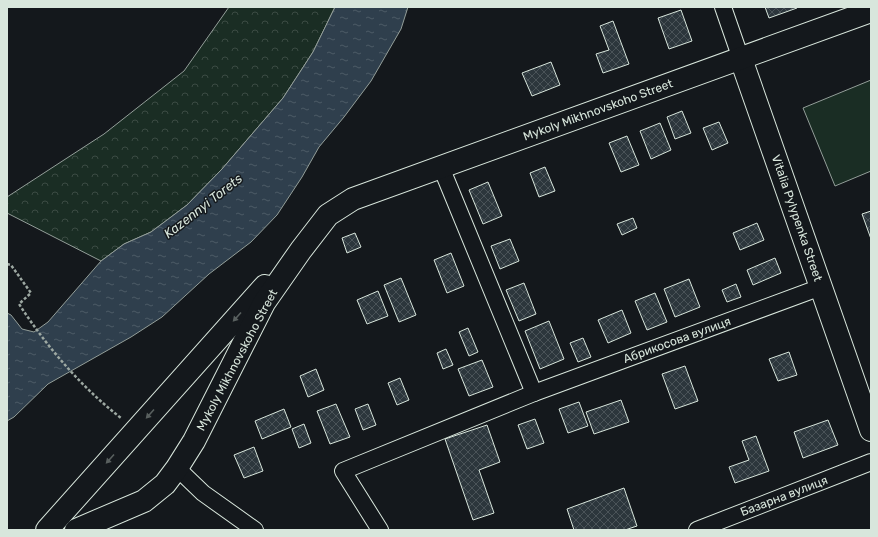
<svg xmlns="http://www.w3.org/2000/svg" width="878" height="537" font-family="Rubik,sans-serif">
	<defs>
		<pattern id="forest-crowns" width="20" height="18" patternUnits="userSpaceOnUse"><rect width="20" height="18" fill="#1a2d24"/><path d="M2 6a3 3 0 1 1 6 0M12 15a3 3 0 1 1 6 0" fill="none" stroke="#3b4b43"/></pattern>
		<pattern id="water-ripples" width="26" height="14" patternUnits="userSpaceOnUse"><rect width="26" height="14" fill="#2f3f4d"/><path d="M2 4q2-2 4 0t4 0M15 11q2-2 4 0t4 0" fill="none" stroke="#4c5b66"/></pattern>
		<pattern id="building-cross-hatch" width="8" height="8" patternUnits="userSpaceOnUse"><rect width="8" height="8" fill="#2c363c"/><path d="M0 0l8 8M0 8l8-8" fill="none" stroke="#4a5358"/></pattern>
	</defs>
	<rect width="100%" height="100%" fill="#14181c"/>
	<!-- forest -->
	<path fill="url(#forest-crowns)" stroke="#939e99" d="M 229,7 L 335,7 L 313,52 L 283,98 L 222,169 L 187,205 L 151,232 L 124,244 L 101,261 L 7,213 L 7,197 L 104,134 L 184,71 Z"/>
	<!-- pitch -->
	<path fill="#1a2d24" stroke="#939e99" d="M 871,80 L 871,171 L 835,186 L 803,108 Z"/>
	<!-- water -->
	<path fill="url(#water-ripples)" stroke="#939e99" d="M 335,7 L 408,7 L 401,29 L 371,81 L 344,117 L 319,147 L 302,177 L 277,215 L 251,242 L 209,274 L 162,317 L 131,337 L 48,384 L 14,417 L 7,421 L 7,313 L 11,315 L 22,329 L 34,332 L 48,322 L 101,261 L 124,244 L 151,232 L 187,205 L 222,169 L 283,98 L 313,52 Z"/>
	<!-- building -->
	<g fill="url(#building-cross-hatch)" stroke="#d8e6dc">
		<path d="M 765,7 L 797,7 L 797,8 L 769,18 Z"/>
		<path d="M 681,10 L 692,41 L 669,49 L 658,18 Z"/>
		<path d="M 613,21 L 629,64 L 603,73 L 596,54 L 609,50 L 600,26 Z"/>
		<path d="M 551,62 L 560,85 L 532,96 L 522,73 Z"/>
		<path d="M 682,111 L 691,133 L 675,139 L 667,117 Z"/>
		<path d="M 719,122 L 728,143 L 712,150 L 703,128 Z"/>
		<path d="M 660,123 L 671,150 L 651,159 L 640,131 Z"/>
		<path d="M 627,136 L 639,165 L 621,172 L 609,143 Z"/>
		<path d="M 545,167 L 555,191 L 539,197 L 530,173 Z"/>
		<path d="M 488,182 L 502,216 L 483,224 L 469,190 Z"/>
		<path d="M 871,211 L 871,239 L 862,214 Z"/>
		<path d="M 633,218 L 637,228 L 622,235 L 617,224 Z"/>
		<path d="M 757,223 L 764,240 L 740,250 L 733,233 Z"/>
		<path d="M 355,233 L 361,247 L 347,253 L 342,238 Z"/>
		<path d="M 510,239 L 519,261 L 500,269 L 491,246 Z"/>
		<path d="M 451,253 L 464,286 L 447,293 L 434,260 Z"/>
		<path d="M 775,258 L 781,273 L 753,285 L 747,270 Z"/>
		<path d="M 401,278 L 416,315 L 399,322 L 384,285 Z"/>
		<path d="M 689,279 L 700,307 L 675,317 L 664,289 Z"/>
		<path d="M 524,283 L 536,314 L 519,321 L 506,290 Z"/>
		<path d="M 736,284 L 741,297 L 727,302 L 722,290 Z"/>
		<path d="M 378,291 L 388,316 L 367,324 L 357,300 Z"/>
		<path d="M 655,293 L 667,322 L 647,330 L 635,301 Z"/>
		<path d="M 622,310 L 631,333 L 608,343 L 598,320 Z"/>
		<path d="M 549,321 L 564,359 L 540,369 L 525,331 Z"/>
		<path d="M 468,328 L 478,352 L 469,356 L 459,332 Z"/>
		<path d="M 583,338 L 591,357 L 578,362 L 570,343 Z"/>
		<path d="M 446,349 L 453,365 L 443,369 L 437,353 Z"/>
		<path d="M 789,352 L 797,375 L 778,381 L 769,359 Z"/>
		<path d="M 482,360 L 493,387 L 469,396 L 458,369 Z"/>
		<path d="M 685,366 L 698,401 L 675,409 L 662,374 Z"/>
		<path d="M 316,369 L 324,390 L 308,397 L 300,376 Z"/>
		<path d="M 400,378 L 409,400 L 397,405 L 388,383 Z"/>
		<path d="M 621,400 L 629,422 L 594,434 L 586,412 Z"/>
		<path d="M 579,402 L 588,426 L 568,433 L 559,409 Z"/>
		<path d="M 336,404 L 350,437 L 330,444 L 317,411 Z"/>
		<path d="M 368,404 L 376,425 L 363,430 L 355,409 Z"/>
		<path d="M 284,409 L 291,427 L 262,439 L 255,421 Z"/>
		<path d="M 535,419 L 544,443 L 527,449 L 518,425 Z"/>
		<path d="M 828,420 L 838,445 L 803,458 L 794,432 Z"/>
		<path d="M 304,424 L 311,443 L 299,448 L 292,429 Z"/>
		<path d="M 487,425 L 500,462 L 479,470 L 494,513 L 473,520 L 445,439 Z"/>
		<path d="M 756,436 L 769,471 L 735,483 L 729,467 L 749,460 L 742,441 Z"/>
		<path d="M 254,447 L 263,471 L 244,478 L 234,455 Z"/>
		<path d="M 624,488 L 637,526 L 625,530 L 574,530 L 567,509 Z"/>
	</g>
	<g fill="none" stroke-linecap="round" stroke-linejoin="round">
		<defs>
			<g id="street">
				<path d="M 723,7 L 741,59"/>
				<path d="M 441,167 L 534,393"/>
				<path d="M 177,468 L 203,493 L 255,530"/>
				<path d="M 380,530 L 343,471 L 534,393 L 821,287"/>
				<path d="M 697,530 L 871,462"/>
			</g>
			<g id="secondary">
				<path d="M 741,59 L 871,430"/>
				<path d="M 47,530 L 265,286"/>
				<path d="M 76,530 L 144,501 L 165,484 L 177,468 L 194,441 L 264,303 L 301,250 L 328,215 L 353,199 L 871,11"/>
			</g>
		</defs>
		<!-- street casing -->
		<use href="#street" stroke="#d8e6dc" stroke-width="18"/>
		<!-- secondary casing -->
		<use href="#secondary" stroke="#d8e6dc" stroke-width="24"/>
		<!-- path -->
		<path stroke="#9da8a2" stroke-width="2.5" stroke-dasharray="3 2" stroke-linecap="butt" d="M 7,264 L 11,265 L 31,293 L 19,304 C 47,347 81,387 121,418"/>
		<!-- street -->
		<use href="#street" stroke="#14181c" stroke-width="16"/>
		<!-- secondary -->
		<use href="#secondary" stroke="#14181c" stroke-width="22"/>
	</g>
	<!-- one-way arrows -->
	<defs><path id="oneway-solid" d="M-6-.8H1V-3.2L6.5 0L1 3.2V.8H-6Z"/></defs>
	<g fill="#59605f">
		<use href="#oneway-solid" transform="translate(237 317) rotate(132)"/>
		<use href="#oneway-solid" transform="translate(150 414) rotate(132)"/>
		<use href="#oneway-solid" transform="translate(110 459) rotate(132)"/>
	</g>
	<g text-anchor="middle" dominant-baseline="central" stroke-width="3" stroke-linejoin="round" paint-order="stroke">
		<!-- street labels -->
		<g font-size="12" fill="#d8e6dc" stroke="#14181c">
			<text transform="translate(598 110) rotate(-20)">Mykoly Mikhnovskoho Street</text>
			<text transform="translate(797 218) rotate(71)">Vitalia Pylypenka Street</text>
			<text transform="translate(677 340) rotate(-20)">Абрикосова вулиця</text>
			<text transform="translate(237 360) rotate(-62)">Mykoly Mikhnovskoho Street</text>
			<text transform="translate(784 496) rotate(-21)">Базарна вулиця</text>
		</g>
		<!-- water labels -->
		<g font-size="13" font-style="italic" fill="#d8e6dc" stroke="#14181c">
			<text transform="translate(203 206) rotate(-38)">Kazennyi Torets</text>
		</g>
	</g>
	<!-- border -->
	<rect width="878" height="537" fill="none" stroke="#d8e6dc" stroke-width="16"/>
</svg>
